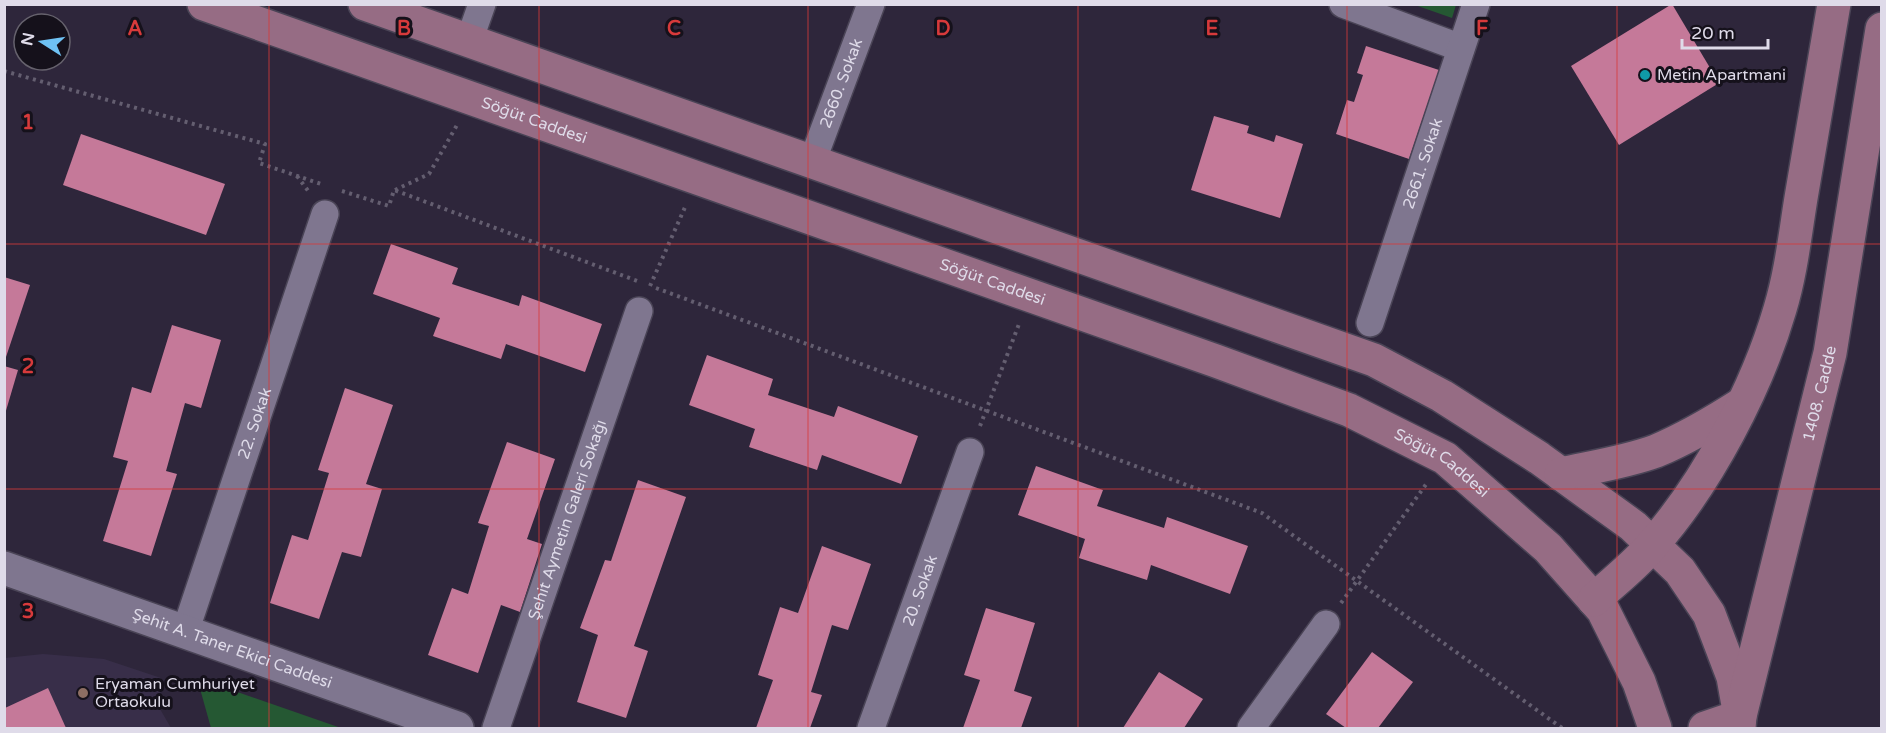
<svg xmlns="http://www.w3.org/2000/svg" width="1886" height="733" font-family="'Varela Round',sans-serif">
	<rect width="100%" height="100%" fill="#2e263b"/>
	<!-- built -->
	<path fill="#382e49" d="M 43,654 L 104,659 L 161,678 L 160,709 L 171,728 L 5,728 L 5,658 Z"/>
	<!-- green -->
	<g fill="#255833">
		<path d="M 1415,5 L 1456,5 L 1452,18 Z"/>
		<path d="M 197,678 L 341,728 L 211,728 Z"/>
	</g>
	<!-- building -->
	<g fill="#c57999">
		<path d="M 1672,4 L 1719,83 L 1619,145 L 1571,66 Z"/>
		<path d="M 1366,46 L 1439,70 L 1409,159 L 1336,134 L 1347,100 L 1354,102 L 1363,75 L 1357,73 Z"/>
		<path d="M 1214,116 L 1249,126 L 1247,133 L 1274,142 L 1276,135 L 1303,144 L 1280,218 L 1191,190 Z"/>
		<path d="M 81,134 L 225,184 L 206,235 L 63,185 Z"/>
		<path d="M 391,244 L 458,268 L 452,284 L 519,306 L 522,295 L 602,324 L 585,372 L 506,344 L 501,359 L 433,336 L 440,318 L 373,294 Z"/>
		<path d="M 4,277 L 30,285 L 5,360 L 4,360 Z"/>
		<path d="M 172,325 L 221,340 L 201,408 L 185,403 L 166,471 L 177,474 L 151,556 L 103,541 L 128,461 L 113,457 L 132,387 L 151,393 Z"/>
		<path d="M 707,355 L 773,379 L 768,395 L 834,417 L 838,406 L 918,436 L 901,484 L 822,455 L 817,470 L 749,447 L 755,429 L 689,405 Z"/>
		<path d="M 4,366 L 18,370 L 5,414 L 4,414 Z"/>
		<path d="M 345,388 L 393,405 L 366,484 L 382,489 L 361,557 L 342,552 L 319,619 L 270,603 L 292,535 L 308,540 L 329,473 L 318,470 Z"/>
		<path d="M 507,442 L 555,459 L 527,539 L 542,544 L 520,612 L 501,605 L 478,673 L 428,655 L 452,588 L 468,594 L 489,526 L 478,523 Z"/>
		<path d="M 1036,466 L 1103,490 L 1097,506 L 1164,528 L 1167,517 L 1248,546 L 1230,594 L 1151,565 L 1147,580 L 1079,558 L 1085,539 L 1018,515 Z"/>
		<path d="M 638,480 L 686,497 L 634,646 L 648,651 L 626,718 L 577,702 L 598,635 L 580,628 L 605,560 L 611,561 Z"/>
		<path d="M 822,546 L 871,564 L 848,630 L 832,625 L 811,692 L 822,695 L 810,728 L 756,728 L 773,680 L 758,675 L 780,607 L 798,613 Z"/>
		<path d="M 986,608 L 1035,623 L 1014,691 L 1032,697 L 1021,728 L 963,728 L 980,680 L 964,675 Z"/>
		<path d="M 1372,652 L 1413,682 L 1378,728 L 1346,728 L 1326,714 Z"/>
		<path d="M 1159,672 L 1203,699 L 1184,728 L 1123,728 Z"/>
		<path d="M 48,688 L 66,728 L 5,728 L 5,708 Z"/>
	</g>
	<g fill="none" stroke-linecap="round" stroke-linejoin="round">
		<defs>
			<g id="minor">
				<path d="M 1343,4 L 1461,48"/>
				<path d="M 469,41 L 482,4"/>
				<path id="s1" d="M 812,162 L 871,4"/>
				<path id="s2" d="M 1370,323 L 1476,4"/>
				<path id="s3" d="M 185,632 L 325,214"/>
				<path id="s4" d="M 496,728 L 639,311"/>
				<path id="s5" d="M 871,728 L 970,452"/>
				<path d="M 1251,728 L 1326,624"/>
			</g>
			<g id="tertiary">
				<path id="s6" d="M 4,568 L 457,728"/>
			</g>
			<g id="secondary">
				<path id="s7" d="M 204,4 L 1216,361 L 1349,410 L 1445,458 L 1548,548 L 1603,610 L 1639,682 L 1655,728"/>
				<path d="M 365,4 L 1374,360 L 1442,396 L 1539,458 L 1633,526 L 1680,571 L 1709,614 L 1733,677 L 1740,716 L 1739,728"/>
				<path d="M 1561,474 C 1593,467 1626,462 1656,451 C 1687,438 1714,422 1742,404"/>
				<path d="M 1594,600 C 1613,582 1636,565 1653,544 C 1707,483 1757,388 1780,309 C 1791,273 1795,235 1801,198 C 1812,133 1823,69 1834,4"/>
				<path id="s8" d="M 1705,728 L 1740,716 L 1830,353 L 1882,29"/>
			</g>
		</defs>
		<!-- minor casing -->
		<use href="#minor" stroke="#4a4456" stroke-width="30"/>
		<!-- tertiary casing -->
		<use href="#tertiary" stroke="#4a4456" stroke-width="36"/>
		<!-- secondary casing -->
		<use href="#secondary" stroke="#4a4456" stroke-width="36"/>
		<!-- path -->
		<g stroke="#645e70" stroke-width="4" stroke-dasharray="3 4.5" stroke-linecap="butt">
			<path d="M 4,71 L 265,144 L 259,163 L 324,185"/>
			<path d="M 297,176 L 309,192"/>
			<path d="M 395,190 L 429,174 L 457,125"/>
			<path d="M 342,191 L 389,206 L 394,190 L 640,282"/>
			<path d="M 650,286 L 686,205"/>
			<path d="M 656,288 L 1262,513 L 1562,728"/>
			<path d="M 980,426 L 1019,324"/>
			<path d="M 1341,603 L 1427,483"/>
		</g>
		<!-- minor -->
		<use href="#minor" stroke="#7f768f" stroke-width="27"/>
		<!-- tertiary -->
		<use href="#tertiary" stroke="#7f768f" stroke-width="33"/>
		<!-- secondary -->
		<use href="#secondary" stroke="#966c84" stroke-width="33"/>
	</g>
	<!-- grid -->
	<path fill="none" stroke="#d73a3b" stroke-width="1.5" stroke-opacity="0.55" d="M 269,4 L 269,728M 539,4 L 539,728M 808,4 L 808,728M 1078,4 L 1078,728M 1347,4 L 1347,728M 1617,4 L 1617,728M 4,244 L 1882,244M 4,489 L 1882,489"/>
	<!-- markers -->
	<circle fill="#0f9aa8" stroke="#15111b" stroke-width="2" cx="1645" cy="75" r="6"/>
	<circle fill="#8d6e63" stroke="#15111b" stroke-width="2" cx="83" cy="693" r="6"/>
	<g text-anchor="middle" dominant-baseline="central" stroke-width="6" stroke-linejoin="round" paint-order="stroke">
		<!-- poi labels -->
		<g font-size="16" fill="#dfdbe9" stroke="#15111b" text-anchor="start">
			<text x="1657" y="75">Metin Apartmani</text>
			<text x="95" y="684">Eryaman Cumhuriyet<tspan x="95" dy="18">Ortaokulu</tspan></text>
		</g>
		<!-- street labels -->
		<g font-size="16" fill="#dfdbe9" stroke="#15111b">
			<text stroke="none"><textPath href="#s1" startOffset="84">2660. Sokak</textPath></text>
			<text stroke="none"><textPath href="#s7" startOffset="350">Söğüt Caddesi</textPath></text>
			<text stroke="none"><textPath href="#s2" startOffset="168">2661. Sokak</textPath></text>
			<text stroke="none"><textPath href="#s7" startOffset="836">Söğüt Caddesi</textPath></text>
			<text stroke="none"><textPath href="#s8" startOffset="369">1408. Cadde</textPath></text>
			<text stroke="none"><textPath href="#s3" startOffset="220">22. Sokak</textPath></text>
			<text stroke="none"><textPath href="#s7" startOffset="1322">Söğüt Caddesi</textPath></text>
			<text stroke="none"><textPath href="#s4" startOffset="220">Şehit Aymetin Galeri Sokağı</textPath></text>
			<text stroke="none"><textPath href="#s5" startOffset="146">20. Sokak</textPath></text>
			<text stroke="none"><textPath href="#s6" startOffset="242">Şehit A. Taner Ekici Caddesi</textPath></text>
		</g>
	</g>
	<g font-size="20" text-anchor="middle" font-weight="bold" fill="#d73a3b" stroke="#15111b" stroke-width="6" stroke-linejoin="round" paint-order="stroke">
		<text x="135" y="35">A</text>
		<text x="404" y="35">B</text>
		<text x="674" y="35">C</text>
		<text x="943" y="35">D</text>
		<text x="1212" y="35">E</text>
		<text x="1482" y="35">F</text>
		<text x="28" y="129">1</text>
		<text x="28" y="373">2</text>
		<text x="28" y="618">3</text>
	</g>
	<!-- border -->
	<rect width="1886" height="733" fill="none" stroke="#dfdbe9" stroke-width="12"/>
	<!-- north arrow -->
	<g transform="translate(42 42) rotate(282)"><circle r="28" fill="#15111b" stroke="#66626d" stroke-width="1.5"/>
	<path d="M0-4.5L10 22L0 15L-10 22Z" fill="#6fc2f4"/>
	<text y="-9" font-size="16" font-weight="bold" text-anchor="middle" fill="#dfdbe9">N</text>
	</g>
	<!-- scale -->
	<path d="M1682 39v9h86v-9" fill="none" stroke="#dfdbe9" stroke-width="3"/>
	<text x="1691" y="39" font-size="18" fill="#dfdbe9" stroke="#15111b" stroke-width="4.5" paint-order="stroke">20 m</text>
</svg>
